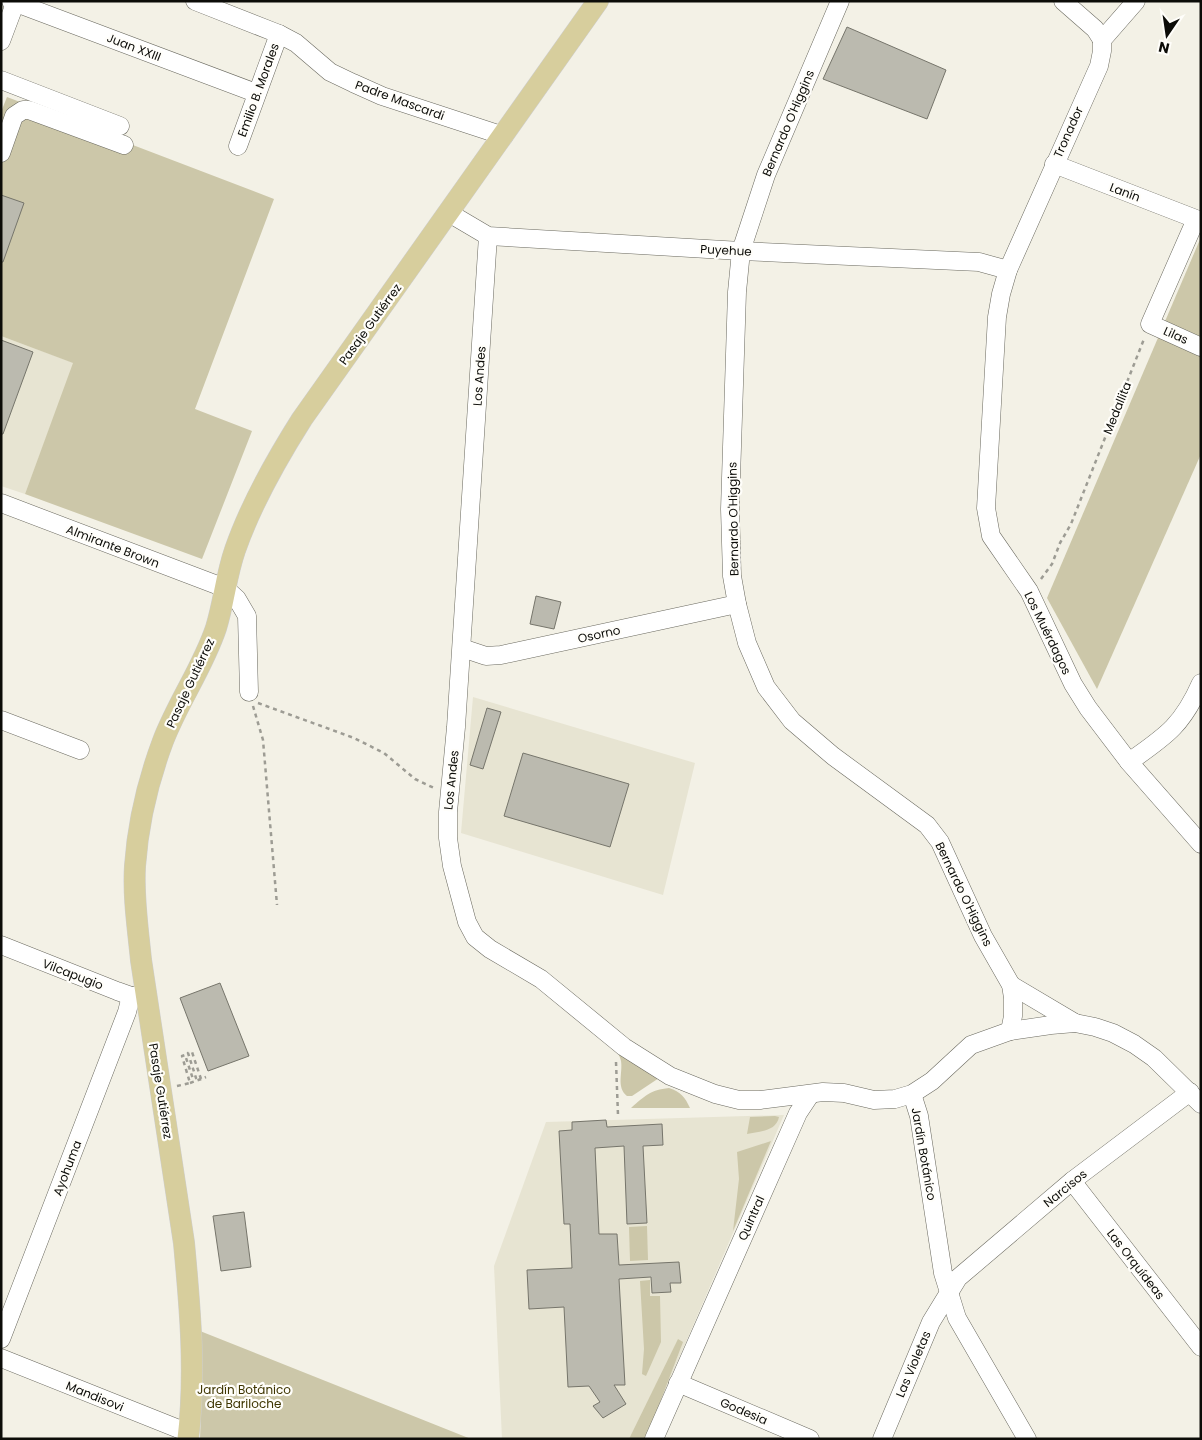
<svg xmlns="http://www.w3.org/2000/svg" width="1202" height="1440" font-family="Poppins,sans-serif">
	<rect width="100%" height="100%" fill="#f3f1e6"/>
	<!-- built -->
	<g fill="#e7e4d2">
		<path d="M 1,336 L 74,363 L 25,494 L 1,486 Z"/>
		<path d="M 473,697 L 695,763 L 663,895 L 461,833 Z"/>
		<path d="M 784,1115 L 644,1439 L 502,1439 L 494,1266 L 546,1122 Z"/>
	</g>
	<!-- green -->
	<g fill="#ccc7a9">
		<path d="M 7,97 L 274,199 L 195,409 L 252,431 L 202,559 L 25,494 L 73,363 L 1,336 L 1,112 Z"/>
		<path d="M 1201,237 L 1201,454 L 1097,689 L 1047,598 Z"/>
		<path d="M 614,1045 L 659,1078 L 632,1096 L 627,1096 C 616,1087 623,1073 621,1061 C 620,1056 616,1050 614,1045 Z"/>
		<path d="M 669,1088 C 681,1092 685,1097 690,1108 L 631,1108 C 645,1096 650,1090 669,1088 Z"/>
		<path d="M 775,1116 L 779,1117 C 776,1132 759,1131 747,1134 L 750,1117 Z"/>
		<path d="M 771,1141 L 733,1231 L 739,1179 L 737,1152 Z"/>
		<path d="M 647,1226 L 648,1260 L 630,1261 L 629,1227 Z"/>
		<path d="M 650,1280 L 650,1296 L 660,1296 L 661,1342 L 646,1376 L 642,1374 L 644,1349 L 640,1281 Z"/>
		<path d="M 200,1331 L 471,1439 L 200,1439 L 202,1382 Z"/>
		<path d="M 678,1339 L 683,1342 L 646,1439 L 629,1439 Z"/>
	</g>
	<!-- building -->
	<g fill="#bbbaaf" stroke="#76756b">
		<path d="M 847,27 L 946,70 L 927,119 L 823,79 Z"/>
		<path d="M 1,195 L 24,203 L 3,262 L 1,262 Z"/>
		<path d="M 1,340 L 33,352 L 3,434 L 1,434 Z"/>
		<path d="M 536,596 L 561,602 L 554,629 L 530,624 Z"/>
		<path d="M 487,708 L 501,712 L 483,769 L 470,765 Z"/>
		<path d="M 523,753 L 629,784 L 610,847 L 504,816 Z"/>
		<path d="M 220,983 L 249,1056 L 208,1071 L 180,998 Z"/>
		<path d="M 606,1120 L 607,1127 L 662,1124 L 663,1145 L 643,1146 L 647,1223 L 627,1224 L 624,1146 L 595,1148 L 599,1234 L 617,1234 L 619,1265 L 679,1262 L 681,1283 L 670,1283 L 671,1292 L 652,1293 L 651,1277 L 619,1279 L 625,1385 L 614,1385 L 626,1404 L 603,1418 L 593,1406 L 600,1402 L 589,1386 L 568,1387 L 564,1307 L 529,1309 L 527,1270 L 572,1268 L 570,1224 L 564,1224 L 559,1131 L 572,1130 L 572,1122 Z"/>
		<path d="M 244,1212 L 251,1267 L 221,1271 L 213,1216 Z"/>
	</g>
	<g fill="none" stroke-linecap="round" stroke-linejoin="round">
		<defs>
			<g id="minor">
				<path d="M 11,1 L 256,93"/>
				<path d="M 195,1 L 279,34 L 296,43 L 330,72 L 353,83 L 382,96 L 504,136"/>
				<path d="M 840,1 L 766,175 L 741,251 L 737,292 L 730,509 L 732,576 L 737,604 L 747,643 L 766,687 L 792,721 L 833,756 L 927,825 L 940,842 L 983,936 L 1011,985 L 1013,998 L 1013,1016 L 1010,1031"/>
				<path d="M 1063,1 L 1095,29 L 1102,40"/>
				<path d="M 1136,1 L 1102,40 L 1102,51 L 1099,66 L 1008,270 L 1001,294 L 997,317 L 986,508 L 991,536 L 1029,591 L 1073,684 L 1088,708 L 1129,762 L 1201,844"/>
				<path d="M 1,41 L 16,1"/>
				<path d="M 1,80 L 120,126"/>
				<path d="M 238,146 L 279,34"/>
				<path d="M 1,153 L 14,116 L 23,110 L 29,110 L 124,145"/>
				<path d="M 1054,164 L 1196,219 L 1150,324 L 1201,347"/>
				<path d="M 449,213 L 488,236 L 741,251 L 979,262 L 1008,270"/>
				<path d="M 488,236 L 456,727 L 448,812 L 448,838 L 452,866 L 467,922 L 475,937 L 490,949 L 541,979 L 624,1047 L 670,1076 L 715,1094 L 739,1100 L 760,1100 L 823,1092 L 844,1093 L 874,1100 L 895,1099 L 912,1094 L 932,1081 L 971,1045 L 1010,1031 L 1051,1025 L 1075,1023 L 1095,1027 L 1113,1033 L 1134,1044 L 1154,1058 L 1201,1104"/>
				<path d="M 1,503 L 225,588 L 237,599 L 247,616 L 249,692"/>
				<path d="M 462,648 L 486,656 L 501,655 L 737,604"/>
				<path d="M 1,720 L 80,750"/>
				<path d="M 1129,762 C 1166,736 1182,726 1201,683"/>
				<path d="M 1,945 L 117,991 L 131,996 L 141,996"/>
				<path d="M 1011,985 L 1075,1023"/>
				<path d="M 912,1094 L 919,1116 L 943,1273 L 957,1318 L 1027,1439"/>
				<path d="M 1072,1181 L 1201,1347"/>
				<path d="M 1,1339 L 127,1012 L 131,996"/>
				<path d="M 1,1358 L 189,1433"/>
				<path d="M 678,1383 L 810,1439"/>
				<path d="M 654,1439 L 798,1113 L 810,1095"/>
				<path d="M 882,1439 L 931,1322 L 958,1278 L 1072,1181 L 1190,1092"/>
			</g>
			<path id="major" d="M 188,1439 C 196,1374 190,1307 184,1243 L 141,960 C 138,929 133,897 135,866 C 138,823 148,781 163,741 C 178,702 203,667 216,628 C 224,602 226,576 235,550 C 251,504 276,460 302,419 L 598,1"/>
		</defs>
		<!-- minor casing -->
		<use href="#minor" stroke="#6a695f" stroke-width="19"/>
		<!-- major casing -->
		<use href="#major" stroke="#cecece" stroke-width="22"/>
		<!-- path -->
		<g stroke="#9d9c94" stroke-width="2.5" stroke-dasharray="4 4" stroke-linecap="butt">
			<path d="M 1041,579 L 1052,564 L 1060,543 L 1071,524 L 1144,339"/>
			<path d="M 258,703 L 354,738 L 384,753 L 415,779 L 434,788"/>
			<path d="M 253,706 L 263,740 L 277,905"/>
			<path d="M 616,1062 L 618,1115"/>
			<path d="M 190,1083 L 201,1079"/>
			<path d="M 177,1086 L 190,1083 L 182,1056 L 185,1055 L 193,1079 L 196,1078 L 188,1053 L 192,1052 L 201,1079 L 206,1077"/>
		</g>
		<!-- minor -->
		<use href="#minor" stroke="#fff" stroke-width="18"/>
		<!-- major -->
		<use href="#major" stroke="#d7ce9d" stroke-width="21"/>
	</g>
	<g text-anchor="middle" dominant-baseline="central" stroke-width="4.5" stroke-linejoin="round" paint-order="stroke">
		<!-- street labels -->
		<g font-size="12" fill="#0c0c08" stroke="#fffefa">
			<text transform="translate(134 47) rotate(21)">Juan XXIII</text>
			<text transform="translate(258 90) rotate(-70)">Emilio B. Morales</text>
			<text transform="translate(400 100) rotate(20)">Padre Mascardi</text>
			<text transform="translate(788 123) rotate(-67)">Bernardo O'Higgins</text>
			<text transform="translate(1068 132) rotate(-66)">Tronador</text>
			<text transform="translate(1125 192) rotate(21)">Lanín</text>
			<text transform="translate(726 250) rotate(3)">Puyehue</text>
			<text transform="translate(370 324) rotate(-54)">Pasaje Gutiérrez</text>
			<text transform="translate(1176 335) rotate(24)">Lilas</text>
			<text transform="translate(479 376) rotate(-86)">Los Andes</text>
			<text transform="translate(1117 408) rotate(-68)">Medallita</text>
			<text transform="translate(733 519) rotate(-91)">Bernardo O'Higgins</text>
			<text transform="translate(113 546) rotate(21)">Almirante Brown</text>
			<text transform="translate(1048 633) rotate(64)">Los Muérdagos</text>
			<text transform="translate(599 634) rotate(-12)">Osorno</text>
			<text transform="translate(190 683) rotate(-65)">Pasaje Gutiérrez</text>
			<text transform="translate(451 780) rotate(-84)">Los Andes</text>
			<text transform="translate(964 894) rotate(64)">Bernardo O'Higgins</text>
			<text transform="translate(73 974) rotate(21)">Vilcapugio</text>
			<text transform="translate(161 1091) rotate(81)">Pasaje Gutiérrez</text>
			<text transform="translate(924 1154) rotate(80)">Jardín Botánico</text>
			<text transform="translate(67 1168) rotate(-69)">Ayohuma</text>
			<text transform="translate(1065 1188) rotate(-39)">Narcisos</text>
			<text transform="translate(751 1218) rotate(-66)">Quintral</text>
			<text transform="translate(1136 1264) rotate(52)">Las Orquídeas</text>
			<text transform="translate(913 1364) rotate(-67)">Las Violetas</text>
			<text transform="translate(95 1396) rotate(22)">Mandisovi</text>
			<text transform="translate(744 1411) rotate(23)">Godesia</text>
		</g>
		<!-- park labels -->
		<g font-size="12" fill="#3e3500" stroke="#fffefa">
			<text x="244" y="1389">Jardín Botánico<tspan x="244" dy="14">de Bariloche</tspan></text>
		</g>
	</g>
	<!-- border -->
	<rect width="1202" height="1440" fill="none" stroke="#0c0c08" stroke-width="5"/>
	<!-- north arrow -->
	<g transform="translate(1167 35) rotate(193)" stroke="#fffefa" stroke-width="4" paint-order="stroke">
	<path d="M0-4L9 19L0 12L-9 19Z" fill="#0c0c08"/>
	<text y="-8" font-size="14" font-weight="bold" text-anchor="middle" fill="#0c0c08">N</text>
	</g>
</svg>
